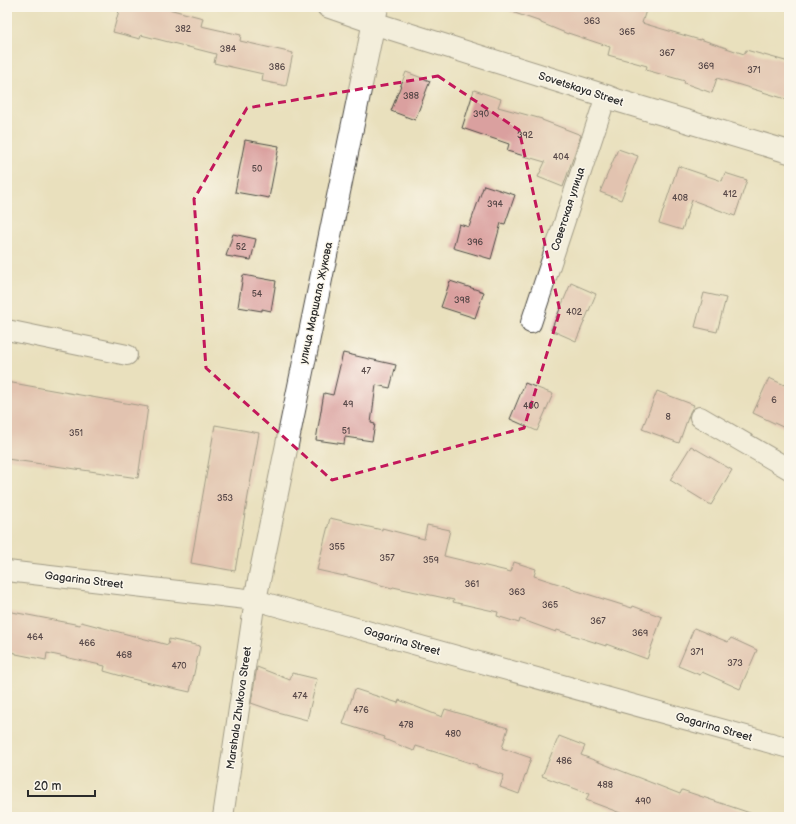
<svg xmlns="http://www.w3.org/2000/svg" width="796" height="824" font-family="'Balsamiq Sans',sans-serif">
	<rect width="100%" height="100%" fill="#fbf7ec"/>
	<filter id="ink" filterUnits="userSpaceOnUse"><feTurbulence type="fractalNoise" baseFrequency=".025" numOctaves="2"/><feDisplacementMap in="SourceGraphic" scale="8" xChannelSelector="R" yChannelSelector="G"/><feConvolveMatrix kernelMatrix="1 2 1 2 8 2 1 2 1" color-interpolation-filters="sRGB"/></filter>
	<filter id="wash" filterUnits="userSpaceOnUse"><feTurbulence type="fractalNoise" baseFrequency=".012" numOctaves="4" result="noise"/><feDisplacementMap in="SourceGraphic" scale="16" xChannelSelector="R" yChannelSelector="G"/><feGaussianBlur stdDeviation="0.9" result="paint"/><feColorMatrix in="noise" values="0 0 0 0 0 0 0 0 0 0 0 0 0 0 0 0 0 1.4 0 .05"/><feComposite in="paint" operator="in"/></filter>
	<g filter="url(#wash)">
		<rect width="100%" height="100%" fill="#e9e0bd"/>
		<g id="blocks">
			<!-- building -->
			<g fill="#daa09f">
				<path d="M 120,7 L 161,7 L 203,18 L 201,26 L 241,35 L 240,41 L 293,53 L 286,86 L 262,81 L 263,74 L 214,63 L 216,54 L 141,35 L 140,39 L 113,32 Z"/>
				<path d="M 506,7 L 647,7 L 642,23 L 700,40 L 700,39 L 744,54 L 746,50 L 789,62 L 789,100 L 717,78 L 712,93 L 684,83 L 685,81 L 646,70 L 647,66 L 608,55 L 610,47 L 568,33 L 568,34 L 541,23 L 541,22 L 506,10 Z"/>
				<path d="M 406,72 L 430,81 L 415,120 L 391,111 Z"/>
				<path d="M 474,90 L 501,99 L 498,107 L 542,119 L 542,120 L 581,135 L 563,187 L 538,177 L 545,162 L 507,151 L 509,144 L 462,128 Z"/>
				<path d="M 245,140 L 279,146 L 269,198 L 235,192 Z"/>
				<path d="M 618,149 L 638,156 L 621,200 L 600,192 Z"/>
				<path d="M 678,166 L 722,181 L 725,173 L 747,180 L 735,216 L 692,200 L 682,230 L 659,223 Z"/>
				<path d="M 484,185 L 515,195 L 505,224 L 501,223 L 491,259 L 453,248 L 459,224 L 469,227 Z"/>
				<path d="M 233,234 L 256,239 L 251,260 L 226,256 Z"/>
				<path d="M 243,275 L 276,281 L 271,311 L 262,309 L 262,311 L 238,307 Z"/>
				<path d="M 450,281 L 484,292 L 475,318 L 441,307 Z"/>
				<path d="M 571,283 L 596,294 L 576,341 L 551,330 Z"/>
				<path d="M 704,293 L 726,298 L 717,332 L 695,327 Z"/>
				<path d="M 343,353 L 396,365 L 390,388 L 376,385 L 371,423 L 375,424 L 372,441 L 345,437 L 344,444 L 316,440 L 324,393 L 333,395 Z"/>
				<path d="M 769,378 L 789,387 L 789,430 L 753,413 Z"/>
				<path d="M 7,382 L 148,407 L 138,478 L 7,459 Z"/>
				<path d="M 525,383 L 553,394 L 537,431 L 510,419 Z"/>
				<path d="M 657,391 L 694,405 L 690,412 L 679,443 L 642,429 Z"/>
				<path d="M 215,425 L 259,433 L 235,571 L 191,563 Z"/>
				<path d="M 691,446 L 732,470 L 711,505 L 670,480 Z"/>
				<path d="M 330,518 L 382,530 L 382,528 L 424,539 L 427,525 L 450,530 L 444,556 L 511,572 L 514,562 L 536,569 L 534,576 L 571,588 L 571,589 L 632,608 L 633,606 L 662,617 L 647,659 L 606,644 L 606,646 L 557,630 L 556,632 L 520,619 L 519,623 L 497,616 L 498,612 L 453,602 L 454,600 L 393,587 L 392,588 L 344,575 L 344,576 L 317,570 Z"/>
				<path d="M 7,611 L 80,625 L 81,622 L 168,645 L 169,639 L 200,646 L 190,692 L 132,679 L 104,671 L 105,666 L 47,653 L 46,660 L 16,654 L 16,653 L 7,651 Z"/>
				<path d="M 694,628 L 728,642 L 731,638 L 757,650 L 740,689 L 702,672 L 700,675 L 678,666 Z"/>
				<path d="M 257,667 L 290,680 L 292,673 L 317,679 L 307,720 L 277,712 L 251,703 Z"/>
				<path d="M 355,689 L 398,703 L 399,700 L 442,717 L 445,709 L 508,728 L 502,748 L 531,758 L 519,794 L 500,787 L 504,775 L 477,767 L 477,765 L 416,746 L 414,751 L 384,739 L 385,737 L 343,724 Z"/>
				<path d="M 559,736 L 585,746 L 581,755 L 680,794 L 682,790 L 753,814 L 753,817 L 631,817 L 586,800 L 589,794 L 542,776 Z"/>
			</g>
		</g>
	</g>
	<g filter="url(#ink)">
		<use href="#blocks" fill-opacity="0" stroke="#484641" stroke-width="1"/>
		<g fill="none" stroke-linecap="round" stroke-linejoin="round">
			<defs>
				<g id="street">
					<path d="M 327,7 L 373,23"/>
					<path d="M 531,323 L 606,96"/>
					<path d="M 7,330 L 127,355"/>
					<path d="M 700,417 L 789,469"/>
					<path d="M 7,571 L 255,600 L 789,748"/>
					<path d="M 223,817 L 255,600"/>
				</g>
				<g id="secondary">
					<path d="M 373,23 L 606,96 L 616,100 L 789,152"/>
					<path d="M 255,600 L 377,7"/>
				</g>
			</defs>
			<!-- street casing -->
			<use href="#street" stroke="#484641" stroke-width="22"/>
			<!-- secondary casing -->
			<use href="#secondary" stroke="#484641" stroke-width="24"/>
			<!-- street -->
			<use href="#street" stroke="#fff" stroke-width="20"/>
			<!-- secondary -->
			<use href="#secondary" stroke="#fff" stroke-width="22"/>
		</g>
	</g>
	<!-- marked area -->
	<path d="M0 0H796V824H0ZM 438,76 L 519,130 L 560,311 L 524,428 L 332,480 L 206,368 L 194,199 L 247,108 Z" fill="#e9e0bd" fill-opacity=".55" fill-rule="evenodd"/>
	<path fill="none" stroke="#c2185b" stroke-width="3" stroke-dasharray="8 5" stroke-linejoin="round" d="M 438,76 L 519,130 L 560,311 L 524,428 L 332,480 L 206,368 L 194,199 L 247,108 Z"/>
	<g text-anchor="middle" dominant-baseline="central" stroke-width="3" stroke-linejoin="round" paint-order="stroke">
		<!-- number labels -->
		<g font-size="9" fill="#574848">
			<text x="592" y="21">363</text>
			<text x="183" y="29">382</text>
			<text x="627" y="32">365</text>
			<text x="228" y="49">384</text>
			<text x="667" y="53">367</text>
			<text x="706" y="66">369</text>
			<text x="277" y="67">386</text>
			<text x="754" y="70">371</text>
			<text x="411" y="96">388</text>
			<text x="481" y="114">390</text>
			<text x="525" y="135">392</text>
			<text x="561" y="157">404</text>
			<text x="257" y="169">50</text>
			<text x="730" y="194">412</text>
			<text x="680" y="198">408</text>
			<text x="495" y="204">394</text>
			<text x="475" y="242">396</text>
			<text x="241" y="247">52</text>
			<text x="257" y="294">54</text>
			<text x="462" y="300">398</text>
			<text x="574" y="312">402</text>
			<text x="366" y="371">47</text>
			<text x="774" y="400">6</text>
			<text x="348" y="404">49</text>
			<text x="531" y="406">400</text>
			<text x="668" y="417">8</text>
			<text x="346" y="431">51</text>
			<text x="76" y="433">351</text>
			<text x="225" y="498">353</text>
			<text x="337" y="547">355</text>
			<text x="387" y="558">357</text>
			<text x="431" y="560">359</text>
			<text x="472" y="584">361</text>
			<text x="517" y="592">363</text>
			<text x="550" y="605">365</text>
			<text x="598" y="621">367</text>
			<text x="640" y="633">369</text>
			<text x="35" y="637">464</text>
			<text x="87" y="643">466</text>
			<text x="697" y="652">371</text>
			<text x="124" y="655">468</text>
			<text x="735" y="663">373</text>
			<text x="179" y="666">470</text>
			<text x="300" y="696">474</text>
			<text x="361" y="710">476</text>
			<text x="406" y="725">478</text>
			<text x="453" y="734">480</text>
			<text x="564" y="761">486</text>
			<text x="605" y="785">488</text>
			<text x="643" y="801">490</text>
		</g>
		<!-- street labels -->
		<g font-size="11" fill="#2b2b2b" stroke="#fbf7ec">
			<text transform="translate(581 89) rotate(18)">Sovetskaya Street</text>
			<text transform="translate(568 209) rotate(-72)">Советская улица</text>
			<text transform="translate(316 303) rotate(-78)">улица Маршала Жукова</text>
			<text transform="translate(84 580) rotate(7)">Gagarina Street</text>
			<text transform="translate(402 641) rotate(16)">Gagarina Street</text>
			<text transform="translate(239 708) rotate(-82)">Marshala Zhukova Street</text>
			<text transform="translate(714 727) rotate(16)">Gagarina Street</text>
		</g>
	</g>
	<!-- margin -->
	<rect width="796" height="824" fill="none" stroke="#fbf7ec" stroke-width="24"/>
	<!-- scale -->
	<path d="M28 790v6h67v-6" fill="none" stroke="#2b2b2b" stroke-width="2"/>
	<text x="34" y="790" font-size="12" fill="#2b2b2b" stroke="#fbf7ec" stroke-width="3" paint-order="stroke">20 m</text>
</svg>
